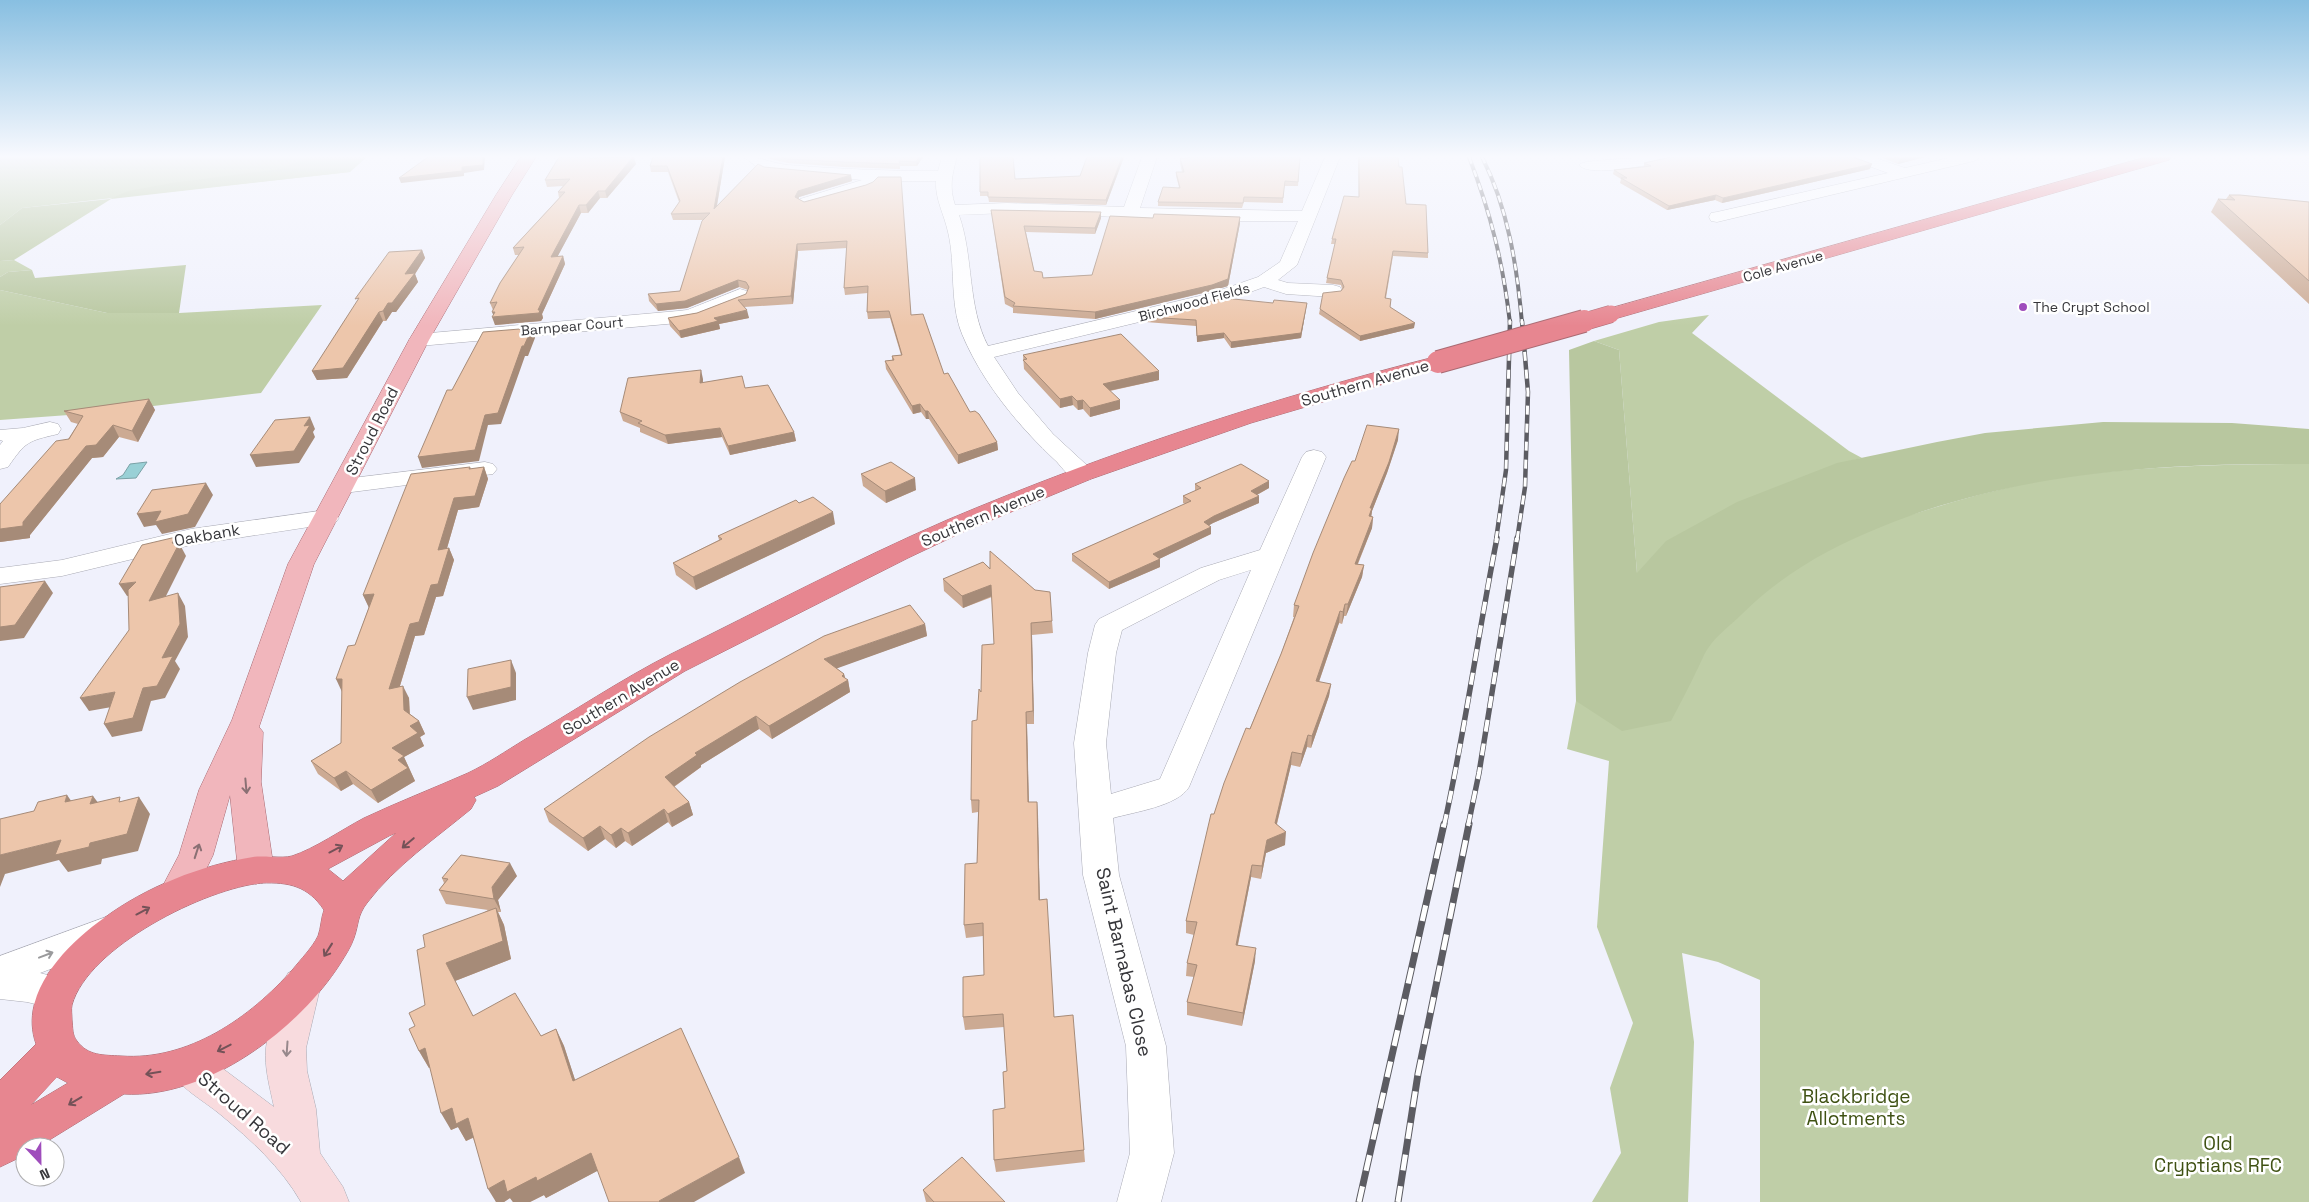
<svg xmlns="http://www.w3.org/2000/svg" width="2309" height="1202" font-family="'Space Grotesk',sans-serif">
	<rect width="100%" height="100%" fill="#f0f1fc"/>
	<!-- green -->
	<g fill="#bfcea7">
		<path d="M 0,157 L 357,157 L 350,172 L 22,208 L 0,225 Z"/>
		<path d="M 14,260 L 32,270 L 8,272 L 0,277 L 0,261 Z"/>
		<path d="M 0,290 L 107,313 L 179,313 L 322,305 L 261,393 L 96,413 L 0,420 Z"/>
		<path d="M 1709,315 L 1692,333 L 1849,451 L 1862,458 L 1838,464 L 1904,517 C 1958,500 2013,484 2070,476 C 2149,466 2229,464 2309,464 L 2309,1202 L 1760,1202 L 1760,980 L 1718,962 L 1682,953 L 1694,1042 L 1688,1202 L 1592,1202 L 1621,1153 L 1610,1088 L 1633,1023 L 1597,927 L 1609,761 L 1567,749 L 1576,701 L 1637,573 L 1619,350 L 1594,341 L 1659,322 Z"/>
	</g>
	<!-- forest -->
	<g fill="#b8c79f">
		<path d="M 310,157 L 367,157 L 350,172 L 111,199 L 14,260 L 0,261 L 0,225 L 22,208 L 110,199 L 128,191 L 172,183 L 280,169 Z"/>
		<path d="M 186,265 L 179,313 L 107,313 L 0,290 L 0,277 L 8,272 L 32,270 L 35,278 Z"/>
		<path d="M 1594,341 L 1619,350 L 1637,573 L 1666,541 L 1737,502 L 1837,463 L 1937,442 L 1985,433 L 2103,422 L 2232,423 L 2309,429 L 2309,464 C 2164,463 2017,471 1881,527 C 1829,548 1782,574 1741,615 C 1731,625 1717,635 1709,647 C 1704,653 1701,663 1697,670 C 1689,687 1680,704 1671,721 L 1622,731 L 1576,701 L 1569,350 Z"/>
	</g>
	<!-- water -->
	<path fill="#99d0d6" stroke="#7ba2a7" d="M 147,462 L 136,478 L 116,479 L 123,475 L 130,464 Z"/>
	<g fill="none" stroke-linecap="round" stroke-linejoin="round">
		<defs>
			<g id="street">
				<path d="M 744,157 C 762,157 771,163 788,165 C 838,169 888,171 938,171 L 942,157 L 957,157 C 952,175 949,187 955,205 L 1007,203 L 1124,207 L 1142,157 L 1157,157 L 1140,208 L 1302,211 L 1325,157 L 1340,157 L 1297,265 L 1278,280 L 1288,283 L 1333,285 L 1340,287 L 1342,291 L 1340,295 L 1333,297 L 1286,294 L 1264,287 L 1226,301 L 994,357 L 1018,393 L 1053,434 L 1091,469 L 1095,474 L 1091,479 C 1086,480 1082,482 1077,480 C 1069,477 1062,468 1057,462 C 1019,427 982,382 962,334 C 949,302 956,265 948,232 C 944,214 935,199 936,181 L 878,181 L 873,187 L 866,190 L 806,207 L 800,205 L 798,202 L 800,199 L 862,180 L 765,171 L 760,169 ZM 1007,213 L 1231,221 L 1298,221 L 1280,262 L 1258,277 L 1212,293 L 988,346 C 967,306 974,257 959,215 Z"/>
				<path d="M 1642,157 L 1672,157 L 1670,160 C 1655,164 1589,178 1579,165 C 1584,159 1630,160 1642,157 Z"/>
				<path d="M 1850,157 L 1873,157 L 1905,168 L 1953,157 L 1981,157 L 1974,161 L 1717,222 L 1711,221 L 1709,217 L 1711,213 L 1717,212 L 1888,173 L 1852,160 Z"/>
				<path d="M 740,289 L 747,291 L 749,295 L 747,299 L 698,319 L 678,323 L 419,346 L 412,344 L 409,340 L 412,336 L 419,334 L 678,311 L 687,310 Z"/>
				<path d="M 50,422 L 58,424 L 61,429 L 58,434 C 28,441 26,441 8,467 L 0,469 L 0,445 L 3,441 L 0,440 L 0,430 L 23,428 Z"/>
				<path d="M 1314,450 L 1322,452 L 1326,457 L 1189,787 C 1178,806 1134,812 1113,818 L 1119,875 L 1166,1046 L 1174,1153 L 1161,1202 L 1117,1202 L 1130,1153 L 1126,1046 L 1083,875 L 1074,743 L 1088,653 L 1095,625 L 1099,619 L 1201,568 L 1260,550 L 1302,457 L 1306,452 ZM 1251,570 L 1160,779 L 1111,794 L 1106,743 L 1116,653 L 1122,630 L 1219,580 Z"/>
				<path d="M 485,462 L 493,464 L 497,469 L 493,474 L 344,493 L 335,491 L 332,486 L 335,481 L 344,479 Z"/>
				<path d="M 326,510 L 335,513 L 339,518 L 335,523 L 191,545 L 62,576 L 0,584 L 0,568 L 62,560 L 191,529 Z"/>
				<path d="M 106,917 L 119,921 L 124,932 L 119,943 L 40,973 L 70,981 L 75,993 L 70,1005 L 56,1009 L 27,1002 L 0,999 L 0,956 Z"/>
			</g>
			<path id="secondary" d="M 302,968 L 316,973 L 321,984 L 306,1048 L 307,1071 L 316,1109 L 320,1153 L 343,1187 L 349,1202 L 301,1202 C 281,1167 251,1140 221,1115 C 202,1099 178,1088 168,1066 L 174,1053 L 188,1048 L 202,1053 L 274,1107 C 270,1088 264,1067 266,1048 C 268,1028 279,991 288,973 Z"/>
			<path id="primary" d="M 521,157 L 536,157 L 512,195 L 429,340 L 314,564 L 259,727 L 263,732 L 261,782 L 274,870 L 268,880 L 256,884 L 244,880 L 238,870 L 230,795 L 213,855 L 189,905 L 176,909 L 163,905 L 158,895 L 179,855 L 199,790 L 232,720 L 288,564 L 409,340 L 496,195 Z"/>
			<g id="highway">
				<path d="M 2146,157 L 2171,157 L 2169,160 L 1618,318 L 1611,320 L 1604,318 L 1601,314 L 1604,310 Z"/>
				<path d="M 1438,356 L 1445,358 L 1448,362 L 1445,366 L 1251,423 L 1091,479 L 965,531 L 908,558 L 685,671 L 498,786 L 474,797 L 476,800 L 471,809 C 436,838 395,866 367,903 C 357,916 359,924 354,938 C 351,947 345,956 340,964 C 298,1030 206,1099 124,1094 L 38,1147 L 25,1147 L 25,1155 L 0,1167 L 0,1080 L 36,1044 C 18,993 67,944 104,918 C 146,887 201,865 253,857 C 265,855 281,859 292,856 C 314,849 343,829 364,818 C 398,802 434,788 468,773 C 487,764 506,751 524,740 C 573,712 620,680 671,654 C 762,609 853,561 947,520 C 1106,453 1271,398 1438,356 ZM 396,833 L 343,881 L 328,869 L 389,836 ZM 262,883 C 289,882 308,886 324,910 C 321,918 321,928 318,936 C 312,948 301,959 293,969 C 250,1018 188,1061 121,1056 C 103,1055 88,1056 77,1041 C 72,1035 73,1028 72,1020 C 72,1015 71,1009 72,1005 C 88,947 206,888 262,883 ZM 57,1077 L 68,1083 L 31,1105 Z"/>
			</g>
		</defs>
		<!-- street casing -->
		<use href="#street" stroke="#a9aab4" stroke-width="1"/>
		<!-- secondary casing -->
		<use href="#secondary" stroke="#a9aab4" stroke-width="1"/>
		<!-- primary casing -->
		<use href="#primary" stroke="#a96a72" stroke-width="1"/>
		<!-- highway casing -->
		<use href="#highway" stroke="#a96a72" stroke-width="1"/>
		<!-- street -->
		<use href="#street" fill="#fff" fill-rule="evenodd"/>
		<!-- secondary -->
		<use href="#secondary" fill="#f8dbde" fill-rule="evenodd"/>
		<!-- primary -->
		<use href="#primary" fill="#f1b6bc" fill-rule="evenodd"/>
		<!-- highway -->
		<use href="#highway" fill="#e78690" fill-rule="evenodd"/>
		<defs>
			<g id="rail-far3">
				<path d="M 1469,157 C 1491,214 1503,263 1510,323"/>
				<path d="M 1482,157 C 1508,208 1517,266 1522,323"/>
			</g>
			<g id="rail-far2">
				<path d="M 1496,540 L 1506,470 L 1510,321"/>
				<path d="M 1517,540 L 1525,487 L 1528,392 L 1522,321"/>
			</g>
			<g id="rail-far1">
				<path d="M 1444,826 C 1465,731 1478,634 1497,538"/>
				<path d="M 1468,826 L 1479,773 L 1517,538"/>
			</g>
			<g id="rail">
				<path d="M 1359,1202 L 1444,824"/>
				<path d="M 1398,1202 L 1418,1074 L 1469,824"/>
			</g>
		</defs>
		<!-- rail-far3 casing -->
		<use href="#rail-far3" stroke="#5c5c62" stroke-width="4"/>
		<!-- rail-far2 casing -->
		<use href="#rail-far2" stroke="#5c5c62" stroke-width="4.5"/>
		<!-- rail-far1 casing -->
		<use href="#rail-far1" stroke="#5c5c62" stroke-width="5.5"/>
		<!-- rail casing -->
		<use href="#rail" stroke="#5c5c62" stroke-width="7"/>
		<!-- rail-far3 -->
		<use href="#rail-far3" stroke="#fff" stroke-width="2.5" stroke-dasharray="7" stroke-linecap="butt"/>
		<!-- rail-far2 -->
		<use href="#rail-far2" stroke="#fff" stroke-width="3" stroke-dasharray="9" stroke-linecap="butt"/>
		<!-- rail-far1 -->
		<use href="#rail-far1" stroke="#fff" stroke-width="4" stroke-dasharray="12" stroke-linecap="butt"/>
		<!-- rail -->
		<use href="#rail" stroke="#fff" stroke-width="5" stroke-dasharray="16" stroke-linecap="butt"/>
		<defs>
			<path id="highway-bridge-far1" d="M 1580,323 L 1611,314"/>
			<path id="highway-bridge" d="M 1438,362 L 1584,321"/>
		</defs>
		<!-- highway-bridge-far1 casing -->
		<use href="#highway-bridge-far1" stroke="#a96a72" stroke-width="18" stroke-linecap="butt"/>
		<!-- highway-bridge casing -->
		<use href="#highway-bridge" stroke="#a96a72" stroke-width="24" stroke-linecap="butt"/>
		<!-- highway-bridge-far1 -->
		<use href="#highway-bridge-far1" stroke="#e78690" stroke-width="17"/>
		<!-- highway-bridge -->
		<use href="#highway-bridge" stroke="#e78690" stroke-width="22"/>
	</g>
	<!-- wall -->
	<g fill="#ccaa93">
		<path d="M 634,157 L 636,164 L 607,198 L 600,198 L 588,213 L 581,213 L 557,257 L 563,256 L 565,264 L 542,314 L 543,318 L 541,321 L 495,325 L 493,310 L 490,303 L 519,255 L 515,255 L 513,248 L 559,198 L 558,192 L 563,186 L 547,187 L 545,180 L 594,158 Z"/>
		<path d="M 725,157 L 717,206 L 764,167 L 852,181 L 799,197 L 799,199 L 804,202 L 866,185 L 911,315 L 944,374 L 970,412 L 997,442 L 998,450 L 958,464 L 929,419 L 926,419 L 921,412 L 913,414 L 886,369 L 885,361 L 892,360 L 892,356 L 901,355 L 890,318 L 868,319 L 867,312 L 868,293 L 845,295 L 844,288 L 847,248 L 798,251 L 793,304 L 744,307 L 749,318 L 719,324 L 720,329 L 681,338 L 670,326 L 668,318 L 697,313 L 746,294 L 748,290 L 739,287 L 687,308 L 658,311 L 649,301 L 648,294 L 680,291 L 704,220 L 673,220 L 671,214 L 679,202 L 668,172 L 651,172 L 650,166 Z"/>
		<path d="M 769,157 L 923,157 L 917,166 L 900,166 L 900,169 L 844,167 L 788,163 L 770,159 Z"/>
		<path d="M 1087,157 L 1124,157 L 1106,205 L 989,202 L 988,196 L 980,196 L 980,192 L 1015,179 L 1080,176 Z"/>
		<path d="M 1186,157 L 1300,157 L 1298,186 L 1284,186 L 1283,203 L 1244,202 L 1242,208 L 1158,206 L 1158,202 L 1179,187 L 1176,176 L 1176,172 L 1182,172 L 1180,163 L 1180,158 L 1186,158 Z"/>
		<path d="M 1358,157 L 1398,157 L 1399,167 L 1406,204 L 1428,253 L 1428,258 L 1393,256 L 1386,298 L 1390,307 L 1414,328 L 1360,341 L 1319,314 L 1320,309 L 1341,291 L 1342,289 L 1341,285 L 1326,283 L 1327,278 L 1335,244 L 1331,244 L 1332,239 L 1359,197 Z"/>
		<path d="M 1880,157 L 1925,157 L 1898,164 Z"/>
		<path d="M 1644,163 L 1870,169 L 1722,203 L 1715,200 L 1667,210 L 1620,183 L 1621,179 L 1613,174 L 1614,170 L 1644,167 Z"/>
		<path d="M 2229,195 L 2309,202 L 2309,304 L 2211,212 L 2218,199 L 2226,199 Z"/>
		<path d="M 991,210 L 1101,212 L 1101,218 L 1095,234 L 1026,232 L 1034,271 L 1043,278 L 1092,275 L 1153,218 L 1240,217 L 1240,223 L 1228,286 L 1211,291 L 1095,319 L 1013,313 L 1013,308 L 1005,304 Z"/>
		<path d="M 422,250 L 425,258 L 415,274 L 418,282 L 396,312 L 392,312 L 386,321 L 383,321 L 347,378 L 317,380 L 312,371 Z"/>
		<path d="M 1273,303 L 1307,303 L 1301,338 L 1231,348 L 1224,338 L 1197,342 L 1196,326 L 1146,322 L 1146,317 Z"/>
		<path d="M 1023,355 L 1159,380 L 1110,391 L 1120,409 L 1090,417 L 1083,409 L 1078,410 L 1073,405 L 1060,408 L 1024,369 Z"/>
		<path d="M 703,379 L 703,383 L 745,388 L 794,432 L 796,441 L 730,455 L 722,437 L 668,444 L 640,432 L 640,428 L 623,421 L 620,412 Z"/>
		<path d="M 149,399 L 155,410 L 138,442 L 119,437 L 103,457 L 92,458 L 30,535 L 30,538 L 0,542 L 78,424 L 71,422 L 64,411 Z"/>
		<path d="M 1398,440 L 1387,473 L 1372,511 L 1371,516 L 1373,517 L 1372,528 L 1358,564 L 1364,565 L 1362,577 L 1346,616 L 1344,616 L 1342,624 L 1339,623 L 1319,682 L 1331,684 L 1329,696 L 1311,748 L 1307,747 L 1300,767 L 1291,765 L 1277,824 L 1285,845 L 1266,853 L 1261,879 L 1251,877 L 1238,945 L 1255,961 L 1242,1026 L 1187,1015 L 1187,1002 L 1194,977 L 1186,976 L 1187,963 L 1194,935 L 1186,933 L 1186,921 L 1214,814 L 1281,654 L 1294,617 L 1293,617 L 1294,605 L 1355,461 Z"/>
		<path d="M 470,467 L 471,469 L 484,467 L 488,479 L 479,507 L 458,510 L 447,548 L 449,548 L 454,560 L 443,596 L 436,597 L 424,635 L 415,636 L 400,686 L 409,698 L 410,714 L 419,721 L 425,734 L 420,737 L 424,746 L 404,757 L 415,781 L 378,803 L 353,784 L 341,791 L 318,774 L 311,761 L 341,743 L 355,645 L 369,607 L 363,595 Z"/>
		<path d="M 861,474 L 916,490 L 886,503 L 863,486 Z"/>
		<path d="M 1195,484 L 1269,488 L 1257,495 L 1259,503 L 1213,523 L 1209,525 L 1211,527 L 1211,534 L 1159,559 L 1160,567 L 1109,589 L 1072,561 L 1072,554 L 1185,504 L 1183,503 L 1183,496 L 1195,491 Z"/>
		<path d="M 799,503 L 835,524 L 696,590 L 676,575 L 673,563 L 719,540 L 718,536 Z"/>
		<path d="M 983,562 L 1052,621 L 1053,633 L 1032,635 L 1034,724 L 1027,724 L 1029,802 L 1037,802 L 1040,900 L 1054,1017 L 1084,1150 L 1085,1162 L 996,1172 L 994,1160 L 1005,1108 L 1007,1071 L 1004,1027 L 965,1030 L 963,1017 L 984,975 L 983,936 L 966,938 L 964,925 L 977,863 L 978,812 L 972,813 L 971,800 L 977,720 L 981,692 L 994,644 L 992,597 L 963,608 L 944,591 L 943,579 Z"/>
		<path d="M 925,624 L 927,636 L 836,668 L 844,674 L 845,678 L 848,680 L 850,692 L 772,739 L 759,729 L 701,765 L 701,767 L 674,787 L 689,802 L 693,815 L 672,827 L 668,822 L 632,846 L 625,841 L 616,848 L 605,839 L 588,851 L 549,822 L 544,809 Z"/>
		<path d="M 517,876 L 498,900 L 501,912 L 498,912 L 504,925 L 511,959 L 455,981 L 473,1016 L 541,1036 L 556,1029 L 564,1046 L 575,1080 L 745,1173 L 597,1171 L 546,1198 L 544,1195 L 530,1202 L 513,1202 L 510,1198 L 504,1202 L 496,1202 L 473,1138 L 466,1141 L 458,1127 L 451,1130 L 430,1067 L 429,1068 L 419,1051 L 415,1026 L 425,1005 L 425,947 L 488,910 L 446,904 L 439,890 L 444,883 L 442,878 Z"/>
		<path d="M 923,1190 L 1005,1202 L 926,1202 Z"/>
	</g>
	<!-- shaded-wall -->
	<g fill="#a68b78">
		<path d="M 483,157 L 485,157 L 484,170 L 464,173 L 464,176 L 401,183 L 399,178 L 462,167 Z"/>
		<path d="M 633,157 L 636,164 L 607,198 L 605,191 Z"/>
		<path d="M 723,157 L 725,157 L 715,216 L 714,209 Z"/>
		<path d="M 919,157 L 923,157 L 917,166 L 916,162 Z"/>
		<path d="M 1122,157 L 1124,157 L 1106,205 L 1106,200 Z"/>
		<path d="M 1908,157 L 1925,157 L 1898,164 L 1900,159 Z"/>
		<path d="M 1872,164 L 1870,169 L 1722,203 L 1723,198 Z"/>
		<path d="M 851,175 L 852,181 L 799,197 L 796,203 L 795,197 L 798,191 Z"/>
		<path d="M 598,191 L 600,198 L 588,213 L 586,205 Z"/>
		<path d="M 1716,195 L 1715,200 L 1667,210 L 1669,206 Z"/>
		<path d="M 579,205 L 581,213 L 553,265 L 551,257 Z"/>
		<path d="M 1101,212 L 1101,218 L 1095,234 L 1095,228 Z"/>
		<path d="M 1240,217 L 1240,223 L 1228,286 L 1211,291 L 1095,319 L 1095,312 Z"/>
		<path d="M 797,244 L 798,251 L 793,304 L 791,296 Z"/>
		<path d="M 422,250 L 425,258 L 415,274 L 418,282 L 396,312 L 392,312 L 386,321 L 383,311 L 405,274 Z"/>
		<path d="M 563,256 L 565,264 L 542,314 L 543,318 L 541,321 L 495,325 L 492,317 L 494,317 L 492,312 L 538,310 Z"/>
		<path d="M 738,280 L 739,287 L 687,308 L 658,311 L 656,304 Z"/>
		<path d="M 1307,303 L 1301,338 L 1231,348 L 1231,342 Z"/>
		<path d="M 747,310 L 749,318 L 719,324 L 720,329 L 681,338 L 679,331 L 714,318 Z"/>
		<path d="M 379,312 L 383,321 L 347,378 L 317,380 L 312,371 Z"/>
		<path d="M 1415,323 L 1414,328 L 1360,341 L 1360,336 Z"/>
		<path d="M 532,328 L 535,338 L 528,356 L 525,356 L 501,424 L 488,425 L 479,461 L 422,468 L 418,457 L 485,415 Z"/>
		<path d="M 1224,333 L 1224,338 L 1197,342 L 1197,336 Z"/>
		<path d="M 701,370 L 703,379 L 702,392 L 700,383 Z"/>
		<path d="M 1159,371 L 1159,380 L 1103,392 L 1103,384 Z"/>
		<path d="M 1072,396 L 1073,405 L 1060,408 L 1060,399 Z"/>
		<path d="M 149,399 L 155,410 L 138,442 L 132,431 Z"/>
		<path d="M 1083,400 L 1083,409 L 1078,410 L 1077,401 Z"/>
		<path d="M 1120,400 L 1120,409 L 1090,417 L 1090,408 Z"/>
		<path d="M 920,404 L 921,412 L 913,414 L 912,406 Z"/>
		<path d="M 925,411 L 928,411 L 929,419 L 926,419 Z"/>
		<path d="M 310,417 L 315,429 L 313,432 L 315,437 L 299,463 L 256,467 L 250,455 L 304,426 Z"/>
		<path d="M 113,425 L 119,437 L 103,457 L 92,458 L 30,535 L 30,538 L 0,542 L 0,529 L 23,522 L 86,446 Z"/>
		<path d="M 720,428 L 722,437 L 668,444 L 665,435 Z"/>
		<path d="M 1399,429 L 1398,440 L 1387,473 L 1372,511 L 1371,519 L 1368,527 L 1370,508 Z"/>
		<path d="M 794,432 L 796,441 L 730,455 L 728,446 Z"/>
		<path d="M 997,442 L 998,450 L 958,464 L 958,455 Z"/>
		<path d="M 484,467 L 488,479 L 479,507 L 458,510 L 443,562 L 438,550 L 454,498 Z"/>
		<path d="M 915,478 L 916,490 L 886,503 L 885,491 Z"/>
		<path d="M 1269,481 L 1269,488 L 1251,498 L 1251,491 Z"/>
		<path d="M 206,483 L 213,495 L 195,527 L 162,534 L 156,525 L 144,527 L 137,514 Z"/>
		<path d="M 1259,496 L 1259,503 L 1213,523 L 1203,529 L 1204,522 L 1214,516 Z"/>
		<path d="M 833,512 L 835,524 L 696,590 L 693,577 Z"/>
		<path d="M 1373,517 L 1372,528 L 1353,575 L 1355,564 Z"/>
		<path d="M 1211,527 L 1211,534 L 1153,562 L 1153,554 Z"/>
		<path d="M 176,537 L 186,556 L 157,614 L 149,601 L 172,543 Z"/>
		<path d="M 449,548 L 454,560 L 443,596 L 436,597 L 424,635 L 415,636 L 395,702 L 389,689 L 410,624 L 431,585 Z"/>
		<path d="M 1160,559 L 1160,567 L 1109,589 L 1109,582 Z"/>
		<path d="M 1364,565 L 1362,577 L 1346,616 L 1348,604 Z"/>
		<path d="M 45,581 L 53,593 L 24,638 L 0,641 L 0,625 Z"/>
		<path d="M 136,582 L 143,594 L 127,596 L 119,584 Z"/>
		<path d="M 991,585 L 992,596 L 963,608 L 962,596 Z"/>
		<path d="M 178,593 L 185,606 L 188,637 L 175,661 L 180,669 L 165,698 L 151,701 L 142,731 L 112,737 L 104,724 L 143,688 L 162,658 Z"/>
		<path d="M 374,594 L 369,608 L 363,595 Z"/>
		<path d="M 1345,604 L 1344,616 L 1342,624 L 1343,612 Z"/>
		<path d="M 1340,611 L 1339,623 L 1315,693 L 1316,681 Z"/>
		<path d="M 1031,623 L 1032,635 L 1034,724 L 1033,711 Z"/>
		<path d="M 925,624 L 927,636 L 827,672 L 824,659 Z"/>
		<path d="M 511,660 L 516,673 L 516,700 L 473,710 L 467,697 Z"/>
		<path d="M 844,674 L 846,681 L 848,680 L 850,692 L 772,739 L 769,726 Z"/>
		<path d="M 336,679 L 342,679 L 342,692 Z"/>
		<path d="M 1331,684 L 1329,696 L 1311,748 L 1312,736 Z"/>
		<path d="M 403,686 L 409,698 L 410,723 L 404,710 Z"/>
		<path d="M 115,692 L 123,705 L 89,711 L 80,698 Z"/>
		<path d="M 1026,712 L 1027,724 L 1029,815 L 1028,802 Z"/>
		<path d="M 756,716 L 759,729 L 701,765 L 701,767 L 669,790 L 665,777 L 695,753 Z"/>
		<path d="M 419,721 L 425,734 L 420,737 L 424,746 L 404,757 L 415,781 L 378,803 L 371,790 L 392,748 L 410,726 Z"/>
		<path d="M 1308,735 L 1307,747 L 1300,767 L 1302,754 Z"/>
		<path d="M 1292,752 L 1291,765 L 1274,835 L 1275,823 Z"/>
		<path d="M 346,771 L 353,784 L 341,791 L 334,778 Z"/>
		<path d="M 67,795 L 79,812 L 65,802 Z"/>
		<path d="M 93,796 L 105,812 L 90,804 Z"/>
		<path d="M 139,797 L 150,814 L 138,851 L 102,859 L 101,864 L 68,872 L 59,860 L 5,874 L 0,887 L 0,855 L 61,840 L 90,843 Z"/>
		<path d="M 689,802 L 693,815 L 672,827 L 668,814 Z"/>
		<path d="M 1037,802 L 1038,814 L 1040,913 L 1039,900 Z"/>
		<path d="M 664,809 L 668,822 L 632,846 L 628,833 Z"/>
		<path d="M 600,826 L 605,839 L 588,851 L 583,838 Z"/>
		<path d="M 621,828 L 625,841 L 616,848 L 611,835 Z"/>
		<path d="M 1286,832 L 1285,845 L 1266,853 L 1261,879 L 1262,866 L 1267,840 Z"/>
		<path d="M 510,863 L 517,876 L 498,900 L 501,912 L 494,899 L 492,887 Z"/>
		<path d="M 1252,865 L 1251,877 L 1235,958 L 1236,945 Z"/>
		<path d="M 496,908 L 504,925 L 511,959 L 455,981 L 446,963 Z"/>
		<path d="M 1256,948 L 1255,961 L 1242,1026 L 1243,1013 Z"/>
		<path d="M 556,1029 L 564,1046 L 581,1098 L 573,1081 Z"/>
		<path d="M 425,1048 L 435,1065 L 429,1068 L 419,1051 Z"/>
		<path d="M 452,1108 L 468,1118 L 478,1135 L 466,1141 L 458,1127 L 451,1130 L 441,1113 Z"/>
		<path d="M 591,1153 L 599,1170 L 546,1198 L 544,1195 L 530,1202 L 513,1202 L 510,1198 L 504,1202 L 496,1202 L 488,1189 L 504,1180 L 536,1177 Z"/>
		<path d="M 739,1157 L 745,1173 L 694,1202 L 660,1202 L 659,1201 Z"/>
	</g>
	<!-- building -->
	<g fill="#edc6ab" stroke="#a68b78">
		<path d="M 428,157 L 483,157 L 483,165 L 462,167 L 462,171 L 399,178 Z"/>
		<path d="M 559,157 L 590,157 L 589,158 L 633,157 L 605,191 L 598,191 L 586,205 L 579,205 L 551,257 L 563,256 L 538,310 L 540,310 L 539,313 L 492,317 L 495,312 L 492,312 L 497,302 L 490,303 L 500,283 L 524,247 L 513,248 L 565,192 L 558,192 L 570,179 L 545,180 Z"/>
		<path d="M 653,157 L 723,157 L 714,209 L 758,164 L 764,167 L 851,175 L 798,191 L 795,197 L 804,202 L 866,185 L 873,182 L 878,177 L 901,177 L 911,315 L 923,314 L 944,374 L 948,373 L 970,412 L 975,411 L 979,414 L 997,442 L 958,455 L 928,411 L 925,411 L 920,404 L 912,406 L 885,361 L 894,360 L 892,356 L 902,355 L 889,311 L 867,312 L 868,286 L 844,288 L 847,241 L 797,244 L 791,296 L 738,300 L 747,310 L 714,318 L 718,321 L 679,331 L 668,318 L 697,313 L 746,294 L 749,287 L 746,282 L 738,280 L 685,301 L 656,304 L 648,294 L 680,291 L 702,221 L 710,213 L 671,214 L 680,201 L 667,166 L 650,166 Z"/>
		<path d="M 781,157 L 919,157 L 916,162 L 899,161 L 900,164 L 844,162 L 787,159 Z"/>
		<path d="M 980,157 L 1013,157 L 1015,179 L 1080,176 L 1087,157 L 1122,157 L 1106,200 L 988,197 L 988,192 L 980,192 Z"/>
		<path d="M 1188,157 L 1300,157 L 1298,182 L 1285,181 L 1283,198 L 1244,197 L 1243,203 L 1158,202 L 1163,187 L 1180,188 L 1176,172 L 1184,172 L 1180,158 L 1188,158 Z"/>
		<path d="M 1359,157 L 1398,157 L 1399,167 L 1402,167 L 1406,204 L 1426,205 L 1428,253 L 1393,251 L 1385,298 L 1391,299 L 1390,307 L 1415,323 L 1360,336 L 1320,309 L 1323,293 L 1341,291 L 1344,287 L 1341,280 L 1327,278 L 1336,239 L 1332,239 L 1344,196 L 1359,197 Z"/>
		<path d="M 1671,157 L 1853,157 L 1872,164 L 1723,198 L 1716,195 L 1669,206 L 1621,178 L 1627,178 L 1614,170 L 1651,166 L 1644,163 Z"/>
		<path d="M 1894,157 L 1908,157 L 1900,159 Z"/>
		<path d="M 2229,195 L 2240,195 L 2309,202 L 2309,281 L 2218,199 L 2235,200 Z"/>
		<path d="M 991,210 L 1101,212 L 1095,228 L 1024,226 L 1034,271 L 1042,272 L 1043,278 L 1092,275 L 1110,216 L 1153,218 L 1154,214 L 1240,217 L 1228,279 L 1212,285 L 1095,312 L 1013,306 L 1015,303 L 1005,297 Z"/>
		<path d="M 422,250 L 405,274 L 415,273 L 392,303 L 388,303 L 383,311 L 379,312 L 343,368 L 312,371 L 359,298 L 355,299 L 389,252 Z"/>
		<path d="M 1224,298 L 1273,303 L 1274,300 L 1307,303 L 1301,333 L 1231,342 L 1224,333 L 1197,336 L 1196,320 L 1146,317 Z"/>
		<path d="M 532,328 L 524,346 L 522,346 L 498,413 L 485,415 L 475,450 L 418,457 L 447,390 L 452,390 L 483,332 Z"/>
		<path d="M 1121,334 L 1159,371 L 1103,384 L 1120,400 L 1090,408 L 1083,400 L 1077,401 L 1072,396 L 1060,399 L 1023,360 L 1027,359 L 1023,355 Z"/>
		<path d="M 701,370 L 700,383 L 742,376 L 745,388 L 768,385 L 794,432 L 728,446 L 720,428 L 665,435 L 638,423 L 642,421 L 620,412 L 628,378 Z"/>
		<path d="M 149,399 L 132,431 L 113,425 L 96,445 L 86,446 L 23,522 L 23,526 L 0,529 L 0,504 L 56,441 L 69,439 L 83,416 L 64,411 Z"/>
		<path d="M 310,417 L 304,426 L 310,425 L 294,451 L 250,455 L 275,420 Z"/>
		<path d="M 1367,425 L 1399,429 L 1389,462 L 1370,508 L 1372,508 L 1369,516 L 1373,517 L 1355,564 L 1364,565 L 1348,604 L 1345,604 L 1343,612 L 1340,611 L 1316,681 L 1331,684 L 1312,736 L 1308,735 L 1302,754 L 1292,752 L 1275,823 L 1286,832 L 1267,840 L 1262,866 L 1252,865 L 1236,945 L 1256,948 L 1243,1013 L 1187,1002 L 1197,965 L 1187,963 L 1197,922 L 1186,921 L 1211,814 L 1214,814 L 1224,783 L 1246,728 L 1250,729 L 1281,654 L 1299,606 L 1294,605 L 1313,553 L 1344,478 L 1352,461 L 1355,461 Z"/>
		<path d="M 891,462 L 915,478 L 885,491 L 861,474 Z"/>
		<path d="M 1241,464 L 1269,481 L 1251,491 L 1259,496 L 1214,516 L 1204,522 L 1211,527 L 1153,554 L 1160,559 L 1109,582 L 1072,554 L 1191,501 L 1183,496 L 1201,488 L 1195,484 Z"/>
		<path d="M 470,467 L 469,469 L 484,467 L 475,496 L 454,498 L 438,550 L 449,548 L 438,584 L 431,585 L 419,622 L 410,624 L 389,689 L 403,686 L 404,710 L 419,721 L 410,726 L 418,733 L 392,748 L 404,756 L 398,760 L 408,768 L 371,790 L 346,771 L 334,778 L 311,761 L 341,743 L 342,679 L 336,679 L 348,646 L 355,645 L 374,594 L 363,595 L 411,474 Z"/>
		<path d="M 206,483 L 188,514 L 155,522 L 161,511 L 137,514 L 152,490 Z"/>
		<path d="M 813,497 L 833,512 L 693,577 L 673,563 L 722,539 L 718,536 L 796,500 L 799,503 Z"/>
		<path d="M 176,537 L 172,543 L 179,544 L 149,601 L 178,593 L 180,624 L 162,658 L 173,656 L 157,686 L 143,688 L 133,718 L 104,724 L 115,692 L 80,698 L 129,630 L 128,590 L 136,582 L 119,584 L 142,545 Z"/>
		<path d="M 990,551 L 1035,590 L 1050,592 L 1052,621 L 1031,623 L 1033,711 L 1026,712 L 1028,802 L 1037,802 L 1039,900 L 1047,899 L 1054,1017 L 1073,1015 L 1084,1150 L 994,1160 L 993,1110 L 1005,1108 L 1003,1072 L 1007,1071 L 1003,1014 L 963,1017 L 963,977 L 984,975 L 983,923 L 964,925 L 965,864 L 977,863 L 979,800 L 971,800 L 972,721 L 977,720 L 979,689 L 981,692 L 982,645 L 994,644 L 991,585 L 962,596 L 943,579 L 983,562 L 990,569 Z"/>
		<path d="M 45,581 L 15,625 L 0,627 L 0,587 Z"/>
		<path d="M 910,605 L 925,624 L 824,659 L 844,674 L 842,676 L 848,680 L 769,726 L 756,716 L 695,753 L 697,755 L 665,777 L 689,802 L 668,814 L 664,809 L 628,833 L 621,828 L 611,835 L 600,826 L 583,838 L 544,809 L 649,737 L 740,682 L 824,636 Z"/>
		<path d="M 511,660 L 511,687 L 467,697 L 468,669 Z"/>
		<path d="M 67,795 L 65,802 L 93,796 L 90,804 L 120,797 L 119,802 L 139,797 L 127,834 L 90,843 L 89,847 L 55,855 L 61,840 L 0,855 L 0,819 L 34,811 L 38,802 Z"/>
		<path d="M 461,855 L 510,863 L 492,887 L 494,899 L 439,890 L 448,879 L 442,878 Z"/>
		<path d="M 496,908 L 503,941 L 446,963 L 473,1016 L 515,993 L 541,1036 L 556,1029 L 573,1081 L 681,1028 L 739,1157 L 659,1201 L 660,1202 L 609,1202 L 591,1153 L 537,1181 L 536,1177 L 507,1192 L 504,1180 L 488,1189 L 468,1118 L 456,1124 L 452,1108 L 441,1113 L 425,1048 L 419,1051 L 409,1029 L 415,1026 L 409,1013 L 425,1005 L 417,950 L 425,947 L 423,935 Z"/>
		<path d="M 962,1157 L 1005,1202 L 934,1202 L 923,1190 Z"/>
	</g>
	<!-- one-way arrows -->
	<defs><path id="oneway-shaft" d="M-6 0H5M1.5-3L5.5 0L1.5 3" fill="none" stroke-width="1.6" stroke-linecap="round" stroke-linejoin="round" transform="scale(1.25)"/></defs>
	<g stroke="#8a7074">
		<use href="#oneway-shaft" transform="translate(246 786) rotate(85)"/>
		<use href="#oneway-shaft" transform="translate(197 851) rotate(-72)"/>
	</g>
	<g stroke="#745258">
		<use href="#oneway-shaft" transform="translate(408 843) rotate(140)"/>
		<use href="#oneway-shaft" transform="translate(336 849) rotate(-28)"/>
		<use href="#oneway-shaft" transform="translate(143 911) rotate(-28)"/>
		<use href="#oneway-shaft" transform="translate(328 950) rotate(122)"/>
		<use href="#oneway-shaft" transform="translate(224 1048) rotate(153)"/>
		<use href="#oneway-shaft" transform="translate(153 1073) rotate(171)"/>
		<use href="#oneway-shaft" transform="translate(75 1101) rotate(149)"/>
	</g>
	<use stroke="#9a9a9c" href="#oneway-shaft" transform="translate(46 955) rotate(-21)"/>
	<use stroke="#97888c" href="#oneway-shaft" transform="translate(287 1049) rotate(94)"/>
	<!-- sky -->
	<linearGradient id="sky" x2="0" y2="1"><stop stop-color="#88bfe1"/><stop offset="0.48" stop-color="#f8f9fe"/><stop offset="1" stop-color="#f8f9fe" stop-opacity="0"/></linearGradient>
	<rect width="2309" height="326" fill="url(#sky)"/>
	<!-- markers -->
	<circle fill="#9f4dbc" stroke="#fff" stroke-width="2" cx="2023" cy="307" r="5"/>
	<g text-anchor="middle" dominant-baseline="central" stroke-width="5" stroke-linejoin="round" paint-order="stroke">
		<!-- far-street labels -->
		<g font-size="14" fill="#36363a" stroke="#fff">
			<text transform="translate(1783 266) rotate(-16)">Cole Avenue</text>
			<text transform="translate(1194 302) rotate(-15)">Birchwood Fields</text>
			<text transform="translate(572 326) rotate(-5)">Barnpear Court</text>
		</g>
		<!-- far-poi labels -->
		<g font-size="14" fill="#36363a" stroke="#fff" text-anchor="start">
			<text x="2033" y="307">The Crypt School</text>
		</g>
		<!-- street labels -->
		<g font-size="16" fill="#36363a" stroke="#fff">
			<text transform="translate(1365 383) rotate(-16)">Southern Avenue</text>
			<text transform="translate(372 431) rotate(-63)">Stroud Road</text>
			<text transform="translate(983 516) rotate(-23)">Southern Avenue</text>
			<text transform="translate(207 535) rotate(-10)">Oakbank</text>
			<text transform="translate(621 697) rotate(-31)">Southern Avenue</text>
		</g>
		<!-- near-street labels -->
		<g font-size="19" fill="#36363a" stroke="#fff">
			<text transform="translate(1124 962) rotate(77)">Saint Barnabas Close</text>
			<text transform="translate(244 1113) rotate(41)">Stroud Road</text>
		</g>
		<!-- near-park labels -->
		<g font-size="19" fill="#3f5113" stroke="#fff">
			<text x="1856" y="1096">Blackbridge<tspan x="1856" dy="22">Allotments</tspan></text>
			<text x="2218" y="1143">Old<tspan x="2218" dy="22">Cryptians RFC</tspan></text>
		</g>
	</g>
	<!-- north arrow -->
	<g transform="translate(40 1162) rotate(158)"><circle r="24" fill="#ffffff" stroke="#afafb0"/>
	<path d="M0-4L9 19L0 12L-9 19Z" fill="#9f4dbc"/>
	<text y="-8" font-size="14" font-weight="bold" text-anchor="middle" fill="#36363a">N</text>
	</g>
</svg>
